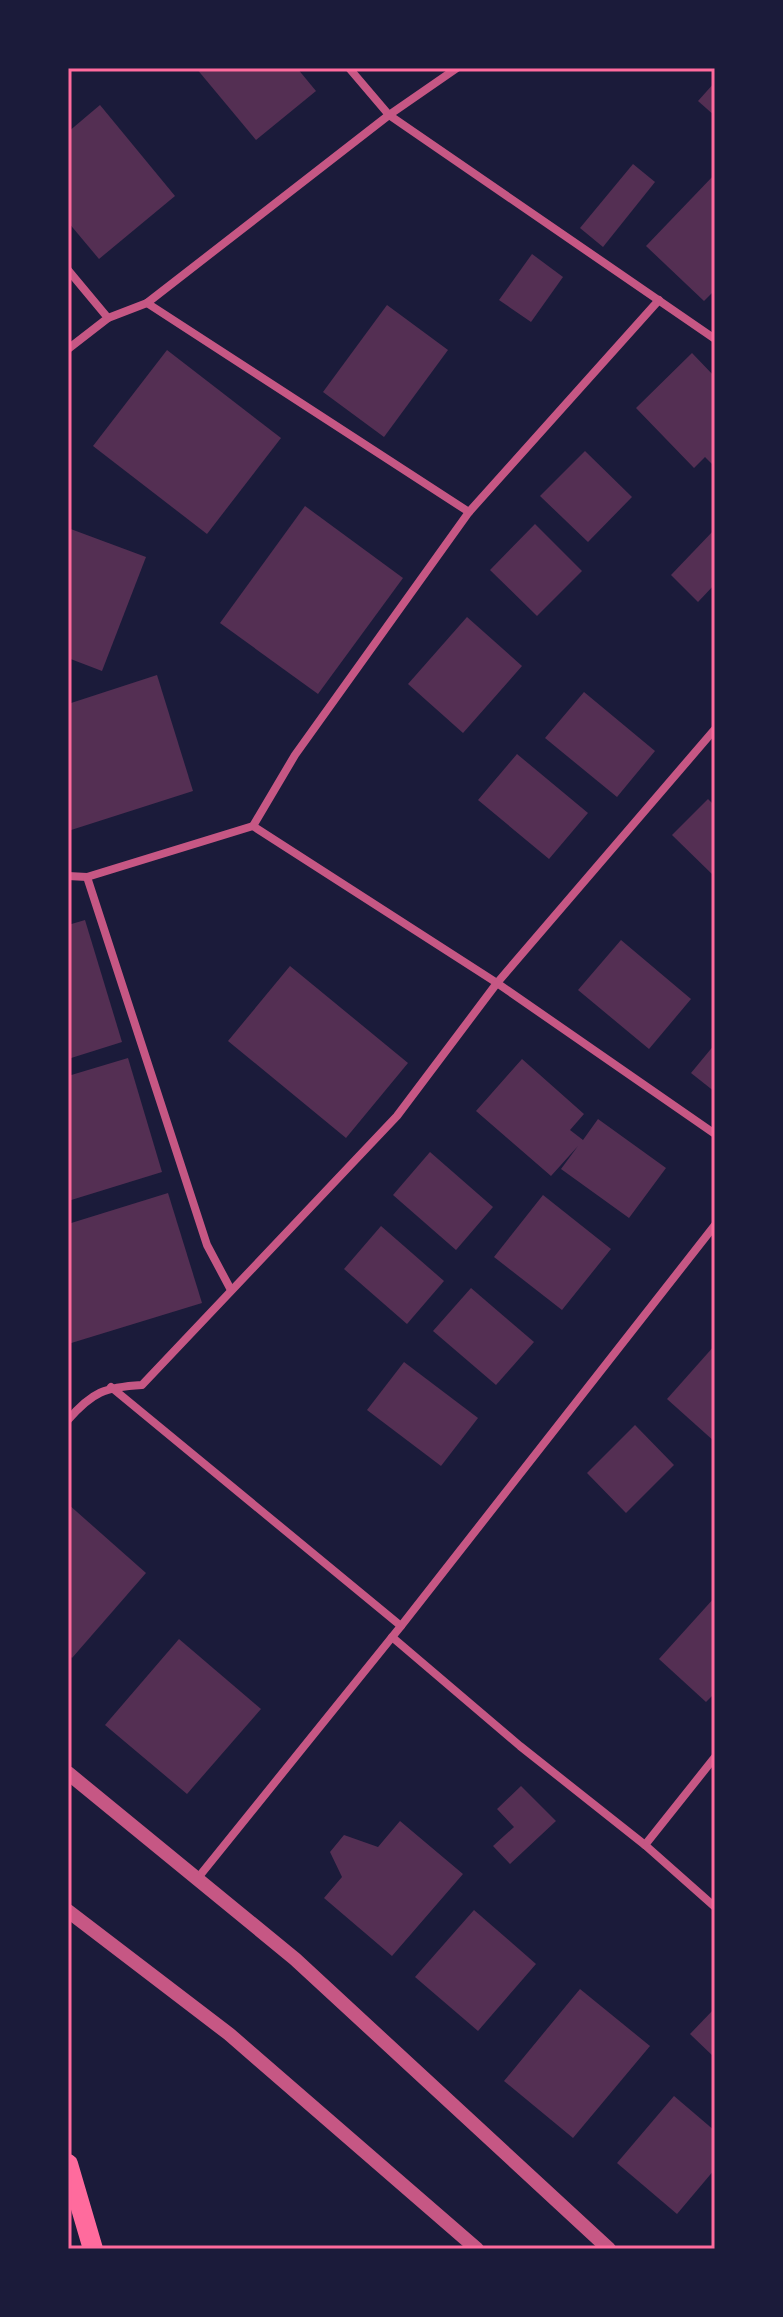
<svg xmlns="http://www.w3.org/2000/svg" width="783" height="2317" font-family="'Open Sans',sans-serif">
	<rect width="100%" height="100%" fill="#1b1b3a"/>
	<!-- building -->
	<g fill="#542f53">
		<path d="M 196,68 L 297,68 L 316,91 L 256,140 Z"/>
		<path d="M 715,82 L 715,116 L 698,101 Z"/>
		<path d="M 100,105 L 175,196 L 99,259 L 68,222 L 68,132 Z"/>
		<path d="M 633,164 L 655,182 L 603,247 L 580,228 Z"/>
		<path d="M 715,174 L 715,290 L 704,301 L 646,246 Z"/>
		<path d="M 532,254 L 563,277 L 531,322 L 499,300 Z"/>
		<path d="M 387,305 L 448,350 L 384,437 L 323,392 Z"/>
		<path d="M 167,350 L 281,438 L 207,534 L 93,446 Z"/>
		<path d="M 692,353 L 715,377 L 715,467 L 705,457 L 694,468 L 636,408 Z"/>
		<path d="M 585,451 L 632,497 L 588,542 L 540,496 Z"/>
		<path d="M 305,506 L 403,578 L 318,694 L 220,623 Z"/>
		<path d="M 535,524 L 582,571 L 537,616 L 490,570 Z"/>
		<path d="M 68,528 L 146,557 L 102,671 L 68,658 Z"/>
		<path d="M 715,529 L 715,584 L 698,602 L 671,575 Z"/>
		<path d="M 467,617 L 522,666 L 463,733 L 408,684 Z"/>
		<path d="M 157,675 L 193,791 L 68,831 L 68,704 Z"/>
		<path d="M 584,692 L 655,751 L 617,797 L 545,738 Z"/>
		<path d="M 517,754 L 588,813 L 549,859 L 478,800 Z"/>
		<path d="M 708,799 L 715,806 L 715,877 L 672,835 Z"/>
		<path d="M 85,920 L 122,1042 L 68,1059 L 68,925 Z"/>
		<path d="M 621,940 L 691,999 L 649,1049 L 578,990 Z"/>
		<path d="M 290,966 L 408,1063 L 346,1138 L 228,1041 Z"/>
		<path d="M 715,1044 L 715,1092 L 691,1073 Z"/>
		<path d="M 128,1058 L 162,1172 L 68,1201 L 68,1076 Z"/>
		<path d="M 522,1059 L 584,1114 L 570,1130 L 583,1140 L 598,1119 L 666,1168 L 629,1218 L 561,1169 L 578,1146 L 551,1176 L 476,1111 Z"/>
		<path d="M 430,1152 L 493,1207 L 456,1250 L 393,1195 Z"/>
		<path d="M 168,1193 L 202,1303 L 68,1344 L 68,1224 Z"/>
		<path d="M 543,1195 L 611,1249 L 562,1310 L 494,1257 Z"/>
		<path d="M 381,1226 L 444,1281 L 407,1324 L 344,1269 Z"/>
		<path d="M 471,1288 L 534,1342 L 496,1385 L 433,1331 Z"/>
		<path d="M 715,1345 L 715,1442 L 667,1399 Z"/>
		<path d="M 404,1362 L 478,1418 L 441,1466 L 367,1410 Z"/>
		<path d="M 635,1425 L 674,1465 L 626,1513 L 587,1473 Z"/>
		<path d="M 68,1504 L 146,1573 L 72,1658 L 68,1654 Z"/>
		<path d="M 715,1597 L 715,1693 L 706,1702 L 659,1659 Z"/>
		<path d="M 179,1639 L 261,1709 L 187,1794 L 105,1725 Z"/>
		<path d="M 521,1786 L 556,1821 L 510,1864 L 493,1846 L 514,1827 L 497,1809 Z"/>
		<path d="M 400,1821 L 463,1874 L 392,1956 L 324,1898 L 342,1877 L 330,1852 L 344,1835 L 378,1847 Z"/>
		<path d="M 474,1910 L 536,1964 L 478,2031 L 415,1977 Z"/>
		<path d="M 580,1989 L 650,2046 L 573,2138 L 504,2081 Z"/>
		<path d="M 715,2008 L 715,2058 L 690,2034 Z"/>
		<path d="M 674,2096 L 715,2131 L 715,2169 L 677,2214 L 617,2163 Z"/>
	</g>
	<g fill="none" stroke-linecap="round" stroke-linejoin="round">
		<!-- minor -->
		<g stroke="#c65784" stroke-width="8">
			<path d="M 349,68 L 389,115 L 715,339"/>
			<path d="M 68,270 L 108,318 L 68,349"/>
			<path d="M 147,303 L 469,512"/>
			<path d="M 108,318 L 147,303 L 389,115 L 457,68"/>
			<path d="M 253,826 L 497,983 L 715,1134"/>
			<path d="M 68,876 L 87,877 L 253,826 L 295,755 L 469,512 L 659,300"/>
			<path d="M 87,877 L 207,1245 L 231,1290"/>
			<path d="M 111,1387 L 401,1626"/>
			<path d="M 68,1420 C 92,1392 105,1387 142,1385 L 397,1116 L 497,983 L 715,729"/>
			<path d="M 392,1637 L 520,1746 L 645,1845 L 715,1907"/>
			<path d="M 645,1845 L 715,1757"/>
			<path d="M 197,1879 L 401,1626 L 715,1225"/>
		</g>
		<!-- tertiary -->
		<g stroke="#c65784" stroke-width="14">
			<path d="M 68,1773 L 295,1959 L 609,2249"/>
			<path d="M 68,1911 L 229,2034 L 477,2249"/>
		</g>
		<!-- primary -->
		<path stroke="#ff6b9d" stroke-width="20" d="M 68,2164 L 93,2249"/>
	</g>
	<!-- border -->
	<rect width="783" height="2317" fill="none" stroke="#1b1b3a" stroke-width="140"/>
	<rect x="70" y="70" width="643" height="2177" fill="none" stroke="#ff6b9d" stroke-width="3"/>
</svg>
